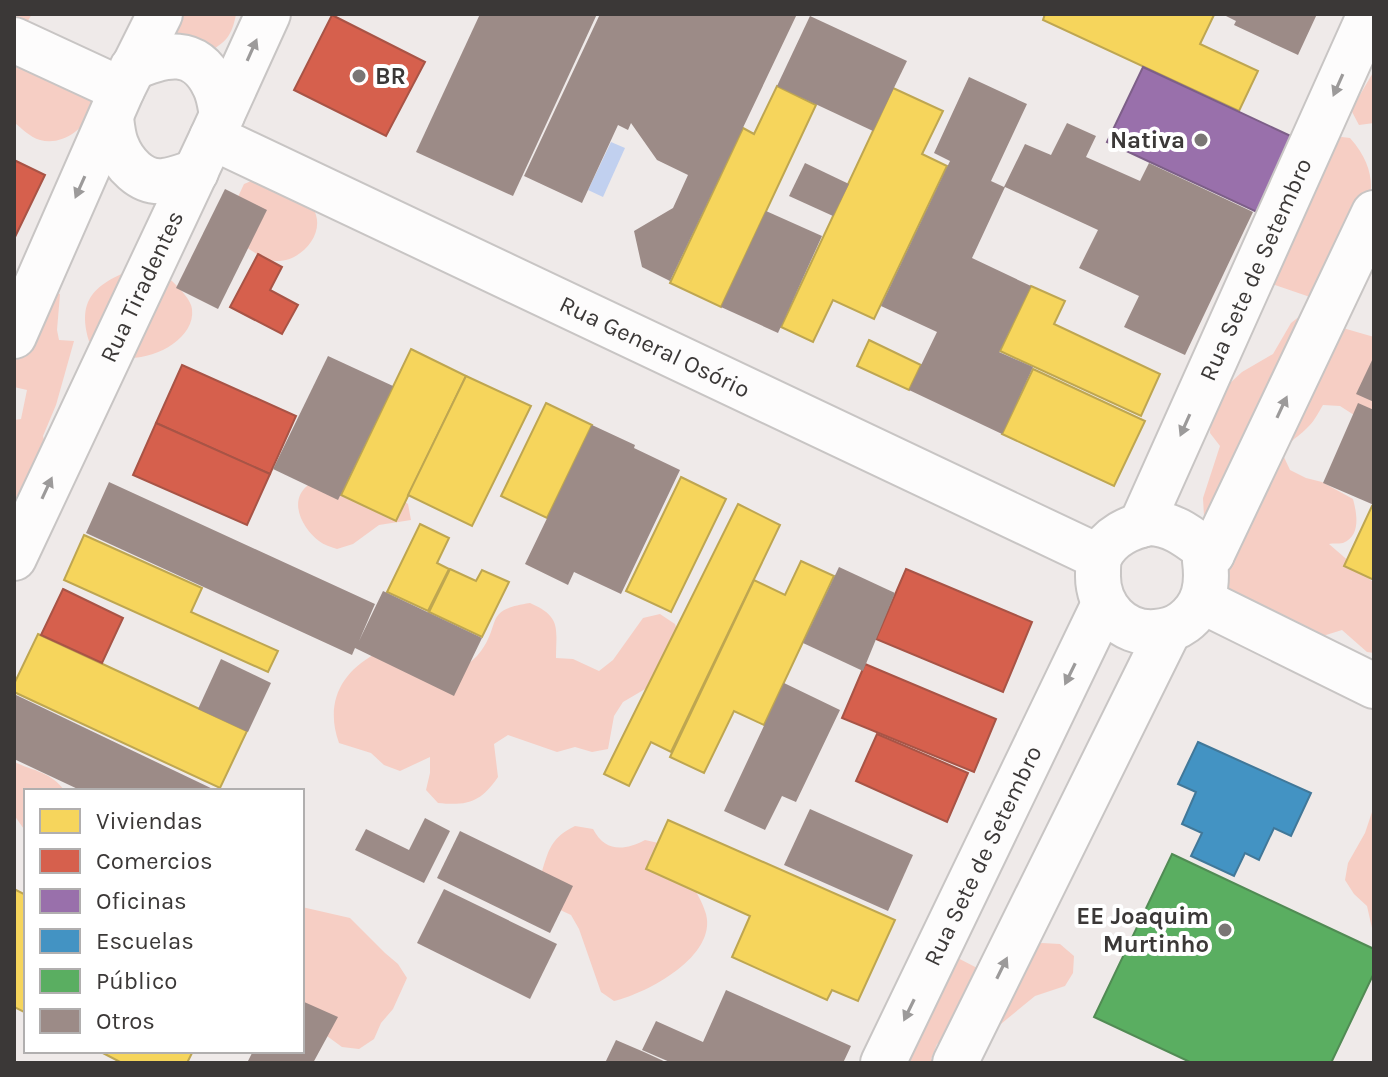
<svg xmlns="http://www.w3.org/2000/svg" width="1388" height="1077" font-family="Karla,sans-serif">
	<rect width="100%" height="100%" fill="#efeae9"/>
	<!-- green -->
	<g fill="#f6cec4">
		<path d="M 14,14 L 32,14 L 26,24 L 94,92 C 93,98 93,105 91,111 C 84,130 61,146 40,140 C 30,137 22,129 14,122 Z"/>
		<path d="M 168,14 L 236,14 C 232,36 226,42 207,53 L 177,43 L 169,27 Z"/>
		<path d="M 1374,71 L 1374,123 L 1359,125 L 1351,110 Z"/>
		<path d="M 1325,135 L 1350,138 C 1383,175 1372,206 1352,246 C 1347,256 1343,271 1335,279 C 1328,286 1318,291 1310,297 L 1275,285 L 1262,276 Z"/>
		<path d="M 261,177 L 300,186 C 305,195 313,205 316,215 C 323,238 298,263 275,261 C 265,260 255,253 246,247 L 237,199 L 244,184 Z"/>
		<path d="M 144,264 C 159,269 163,272 175,284 C 181,290 191,300 192,309 C 196,342 144,365 117,356 C 107,352 98,346 89,341 C 74,291 105,281 144,264 Z"/>
		<path d="M 26,285 L 60,294 L 57,330 L 59,340 L 74,341 L 56,405 L 43,436 L 52,470 L 32,495 L 14,501 L 14,420 L 21,419 L 27,390 L 14,387 L 14,293 Z"/>
		<path d="M 1305,312 L 1336,326 L 1374,337 L 1374,419 L 1354,415 L 1340,406 L 1323,405 C 1318,413 1314,422 1307,428 C 1294,441 1292,437 1283,455 L 1290,470 L 1306,478 L 1322,482 L 1353,499 C 1357,514 1361,536 1343,543 C 1338,544 1333,543 1329,544 L 1374,583 L 1374,653 L 1367,652 L 1342,630 L 1310,640 L 1228,629 L 1213,530 L 1204,516 L 1203,498 L 1220,446 L 1210,433 L 1211,415 L 1229,384 L 1242,372 L 1273,354 L 1291,323 Z"/>
		<path d="M 336,470 C 362,478 387,487 408,504 L 411,520 L 379,525 L 353,544 L 337,549 C 331,547 324,545 319,541 C 303,529 288,502 307,486 C 315,480 327,475 336,470 Z"/>
		<path d="M 530,603 C 562,617 556,628 556,658 L 573,659 L 599,671 L 613,660 L 643,618 L 660,614 L 675,624 L 680,640 L 652,685 L 623,702 L 614,716 L 608,749 L 592,752 L 575,747 L 557,752 L 508,735 L 494,744 L 498,777 C 481,802 468,806 438,803 L 426,790 L 430,773 L 430,757 L 400,771 L 384,765 L 371,753 L 339,743 C 325,704 340,673 375,654 L 441,681 C 455,672 471,665 481,651 C 502,622 483,610 530,603 Z"/>
		<path d="M 14,762 C 34,771 51,772 65,791 L 26,791 L 26,832 L 14,815 Z"/>
		<path d="M 1374,806 L 1374,937 L 1367,906 L 1354,894 L 1345,880 L 1348,863 L 1365,833 Z"/>
		<path d="M 575,826 L 593,829 C 605,852 624,851 645,840 L 663,844 C 676,864 700,891 706,914 C 717,956 648,993 614,1001 L 601,992 L 579,929 L 571,915 L 556,908 L 539,881 C 548,854 548,839 575,826 Z"/>
		<path d="M 302,907 L 350,918 L 385,953 L 398,964 L 407,978 L 393,1009 L 381,1023 L 374,1039 L 359,1049 L 342,1047 L 327,1036 L 302,1031 Z"/>
		<path d="M 1042,943 L 1060,944 L 1074,956 L 1073,973 L 1065,986 L 1035,996 L 996,1028 L 951,1036 L 937,1044 L 931,1059 L 936,1063 L 892,1063 L 950,954 L 981,970 L 1026,946 Z"/>
	</g>
	<!-- water -->
	<path fill="#c1d0ef" d="M 611,142 L 625,148 L 603,197 L 588,190 Z"/>
	<!-- homes -->
	<g fill="#f6d55c" stroke="#bea651" stroke-width="2">
		<path d="M 1045,14 L 1213,14 L 1214,15 L 1200,44 L 1258,71 L 1239,111 L 1043,20 Z"/>
		<path d="M 777,86 L 816,105 L 721,307 L 670,283 L 743,128 L 754,134 Z"/>
		<path d="M 893,88 L 943,111 L 922,154 L 947,166 L 874,319 L 833,300 L 813,342 L 781,327 Z"/>
		<path d="M 1031,286 L 1065,301 L 1054,324 L 1160,374 L 1141,416 L 1000,351 Z"/>
		<path d="M 869,340 L 921,365 L 909,390 L 857,366 Z"/>
		<path d="M 411,349 L 466,376 L 396,521 L 341,495 Z"/>
		<path d="M 1033,369 L 1145,421 L 1114,486 L 1002,434 Z"/>
		<path d="M 466,376 L 531,406 L 472,526 L 408,495 Z"/>
		<path d="M 546,403 L 592,425 L 547,518 L 501,496 Z"/>
		<path d="M 681,477 L 726,499 L 671,612 L 626,591 Z"/>
		<path d="M 738,504 L 780,525 L 671,752 L 651,742 L 629,786 L 604,774 Z"/>
		<path d="M 1372,506 L 1374,507 L 1374,580 L 1344,566 Z"/>
		<path d="M 420,524 L 449,538 L 437,563 L 449,569 L 428,611 L 387,592 Z"/>
		<path d="M 84,535 L 202,588 L 191,612 L 278,651 L 268,672 L 64,580 Z"/>
		<path d="M 801,561 L 834,576 L 764,725 L 734,711 L 704,773 L 670,757 L 754,580 L 785,595 Z"/>
		<path d="M 450,569 L 476,581 L 482,570 L 509,582 L 482,637 L 429,612 Z"/>
		<path d="M 38,634 L 247,731 L 220,788 L 14,692 L 14,684 Z"/>
		<path d="M 668,820 L 895,920 L 858,1001 L 832,990 L 827,1000 L 732,957 L 750,916 L 646,869 Z"/>
		<path d="M 14,889 L 26,895 L 26,1013 L 14,1007 Z"/>
		<path d="M 99,1051 L 193,1051 L 187,1063 L 122,1063 Z"/>
	</g>
	<!-- shops -->
	<g fill="#d6604d" stroke="#a85446" stroke-width="2">
		<path d="M 332,15 L 425,62 L 386,136 L 294,90 Z"/>
		<path d="M 14,160 L 45,175 L 14,239 Z"/>
		<path d="M 258,254 L 282,267 L 270,290 L 298,305 L 282,334 L 230,307 Z"/>
		<path d="M 182,365 L 296,416 L 270,474 L 156,423 Z"/>
		<path d="M 156,423 L 270,474 L 247,525 L 133,475 Z"/>
		<path d="M 906,569 L 1032,622 L 1003,692 L 876,639 Z"/>
		<path d="M 63,589 L 123,618 L 102,663 L 41,635 Z"/>
		<path d="M 865,664 L 996,719 L 974,772 L 842,718 Z"/>
		<path d="M 877,734 L 968,773 L 947,822 L 856,781 Z"/>
	</g>
	<!-- offices -->
	<path fill="#9970ab" stroke="#7d5f88" stroke-width="2" d="M 1143,67 L 1295,138 L 1259,213 L 1107,142 Z"/>
	<!-- schools -->
	<path fill="#4393c3" stroke="#417899" stroke-width="2" d="M 1198,742 L 1311,793 L 1291,836 L 1274,828 L 1259,860 L 1245,853 L 1234,876 L 1191,856 L 1202,833 L 1182,824 L 1196,792 L 1178,784 Z"/>
	<!-- public -->
	<path fill="#5aae61" stroke="#518b54" stroke-width="2" d="M 1172,854 L 1374,949 L 1374,973 L 1331,1063 L 1192,1063 L 1094,1017 Z"/>
	<!-- building -->
	<g fill="#9c8b87">
		<path d="M 480,14 L 597,14 L 513,196 L 416,152 Z"/>
		<path d="M 600,14 L 797,14 L 670,281 L 642,267 L 634,231 L 673,208 L 688,175 L 657,160 L 631,123 L 628,130 L 618,125 L 582,203 L 524,176 Z"/>
		<path d="M 1222,14 L 1317,14 L 1298,55 L 1234,25 L 1236,21 Z"/>
		<path d="M 810,16 L 907,61 L 873,131 L 777,86 Z"/>
		<path d="M 969,77 L 1027,104 L 991,181 L 1004,187 L 1025,144 L 1051,155 L 1067,123 L 1096,136 L 1086,157 L 1140,181 L 1149,163 L 1253,212 L 1185,355 L 1124,327 L 1139,296 L 1079,268 L 1098,230 L 1005,187 L 972,258 L 1031,286 L 999,352 L 1033,367 L 1002,434 L 909,390 L 937,332 L 881,306 L 950,161 L 934,153 Z"/>
		<path d="M 805,163 L 849,184 L 833,216 L 789,196 Z"/>
		<path d="M 225,189 L 267,210 L 218,309 L 176,288 Z"/>
		<path d="M 766,211 L 822,236 L 778,333 L 721,307 Z"/>
		<path d="M 328,356 L 393,386 L 338,500 L 273,469 Z"/>
		<path d="M 1374,356 L 1374,402 L 1356,394 Z"/>
		<path d="M 1358,403 L 1374,410 L 1374,505 L 1323,483 Z"/>
		<path d="M 592,425 L 635,445 L 634,448 L 680,470 L 621,594 L 574,572 L 568,585 L 525,564 Z"/>
		<path d="M 109,482 L 375,604 L 359,641 L 383,591 L 482,638 L 454,696 L 355,648 L 352,655 L 86,533 Z"/>
		<path d="M 839,567 L 895,593 L 863,671 L 803,643 Z"/>
		<path d="M 221,659 L 271,683 L 248,732 L 198,709 Z"/>
		<path d="M 784,683 L 840,710 L 796,802 L 782,796 L 765,830 L 724,811 Z"/>
		<path d="M 14,694 L 217,791 L 82,791 L 14,759 Z"/>
		<path d="M 810,809 L 913,855 L 888,911 L 784,865 Z"/>
		<path d="M 425,818 L 450,831 L 424,883 L 355,850 L 366,829 L 409,850 Z"/>
		<path d="M 460,831 L 573,886 L 550,933 L 437,878 Z"/>
		<path d="M 444,889 L 557,944 L 530,999 L 417,943 Z"/>
		<path d="M 726,990 L 851,1046 L 843,1063 L 672,1063 L 642,1050 L 656,1021 L 703,1042 Z"/>
		<path d="M 302,1001 L 338,1017 L 313,1063 L 247,1063 L 253,1051 L 302,1051 Z"/>
		<path d="M 616,1040 L 644,1052 L 668,1063 L 605,1063 Z"/>
	</g>
	<g fill="none" stroke-linecap="round" stroke-linejoin="round">
		<defs>
			<g id="tertiary">
				<path d="M 14,40 L 122,90"/>
				<path id="s1" d="M 212,137 L 1099,557"/>
				<path d="M 1202,601 L 1374,686"/>
			</g>
			<g id="secondary">
				<path d="M 132,68 C 165,54 195,46 214,85 C 219,94 220,105 222,115"/>
				<path d="M 111,118 C 112,126 113,136 116,144 C 123,163 141,184 164,181 C 174,180 186,175 196,172"/>
				<path d="M 14,336 L 122,90 L 160,14"/>
				<path d="M 1150,523 C 1176,524 1192,540 1212,554 L 1205,561 C 1208,585 1205,606 1184,622 C 1176,628 1166,631 1156,632 C 1122,635 1097,607 1098,574 C 1098,569 1098,561 1100,556 C 1109,537 1130,527 1150,523 Z"/>
				<path id="s2" d="M 1141,525 L 1370,14"/>
				<path d="M 1212,554 L 1374,213"/>
				<path id="s3" d="M 14,558 L 212,137 L 268,14"/>
				<path id="s4" d="M 883,1063 L 1104,604"/>
				<path d="M 955,1063 L 1169,630"/>
			</g>
		</defs>
		<!-- tertiary casing -->
		<use href="#tertiary" stroke="#c8c5c4" stroke-width="48"/>
		<!-- secondary casing -->
		<use href="#secondary" stroke="#c8c5c4" stroke-width="48"/>
		<!-- tertiary -->
		<use href="#tertiary" stroke="#fdfcfc" stroke-width="44"/>
		<!-- secondary -->
		<use href="#secondary" stroke="#fdfcfc" stroke-width="44"/>
	</g>
	<!-- one-way arrows -->
	<defs><path id="oneway-solid" d="M-6-.8H1V-3.2L6.5 0L1 3.2V.8H-6Z" transform="scale(2)"/></defs>
	<g fill="#9c9a9a">
		<use href="#oneway-solid" transform="translate(252 50) rotate(-66)"/>
		<use href="#oneway-solid" transform="translate(1338 85) rotate(114)"/>
		<use href="#oneway-solid" transform="translate(80 187) rotate(114)"/>
		<use href="#oneway-solid" transform="translate(1282 407) rotate(-65)"/>
		<use href="#oneway-solid" transform="translate(1185 425) rotate(114)"/>
		<use href="#oneway-solid" transform="translate(47 488) rotate(-65)"/>
		<use href="#oneway-solid" transform="translate(1070 674) rotate(116)"/>
		<use href="#oneway-solid" transform="translate(1002 968) rotate(-64)"/>
		<use href="#oneway-solid" transform="translate(909 1010) rotate(116)"/>
	</g>
	<!-- markers -->
	<g fill="#7a7675" stroke="#fff" stroke-width="3">
		<circle cx="359" cy="76" r="8"/>
		<circle cx="1201" cy="140" r="8"/>
		<circle cx="1225" cy="930" r="8"/>
	</g>
	<g text-anchor="middle" dominant-baseline="central" stroke-width="8" stroke-linejoin="round" paint-order="stroke">
		<!-- poi labels -->
		<g font-size="24" font-weight="bold" fill="#3b3837" stroke="#fff" text-anchor="end">
			<text x="375" y="76" text-anchor="start">BR</text>
			<text x="1185" y="140">Nativa</text>
			<text x="1209" y="916">EE Joaquim<tspan x="1209" dy="28">Murtinho</tspan></text>
		</g>
		<!-- street labels -->
		<g font-size="24" fill="#3b3837" stroke="#fff">
			<text stroke="none"><textPath href="#s2" startOffset="280">Rua Sete de Setembro</textPath></text>
			<text stroke="none"><textPath href="#s3" startOffset="300">Rua Tiradentes</textPath></text>
			<text stroke="none"><textPath href="#s1" startOffset="490">Rua General Osório</textPath></text>
			<text stroke="none"><textPath href="#s4" startOffset="230">Rua Sete de Setembro</textPath></text>
		</g>
	</g>
	<!-- border -->
	<rect width="1388" height="1077" fill="none" stroke="#3b3837" stroke-width="32"/>
	<!-- legend -->
	<rect x="24" y="789" width="280" height="264" fill="#ffffff" stroke="#b1afaf" stroke-width="2"/>
	<rect x="40" y="809" width="40" height="24" fill="#f6d55c" stroke="#b1afaf" stroke-width="2"/>
	<text x="96" y="829" font-size="24" fill="#3b3837">Viviendas</text>
	<rect x="40" y="849" width="40" height="24" fill="#d6604d" stroke="#b1afaf" stroke-width="2"/>
	<text x="96" y="869" font-size="24" fill="#3b3837">Comercios</text>
	<rect x="40" y="889" width="40" height="24" fill="#9970ab" stroke="#b1afaf" stroke-width="2"/>
	<text x="96" y="909" font-size="24" fill="#3b3837">Oficinas</text>
	<rect x="40" y="929" width="40" height="24" fill="#4393c3" stroke="#b1afaf" stroke-width="2"/>
	<text x="96" y="949" font-size="24" fill="#3b3837">Escuelas</text>
	<rect x="40" y="969" width="40" height="24" fill="#5aae61" stroke="#b1afaf" stroke-width="2"/>
	<text x="96" y="989" font-size="24" fill="#3b3837">Público</text>
	<rect x="40" y="1009" width="40" height="24" fill="#9c8b87" stroke="#b1afaf" stroke-width="2"/>
	<text x="96" y="1029" font-size="24" fill="#3b3837">Otros</text>
</svg>
